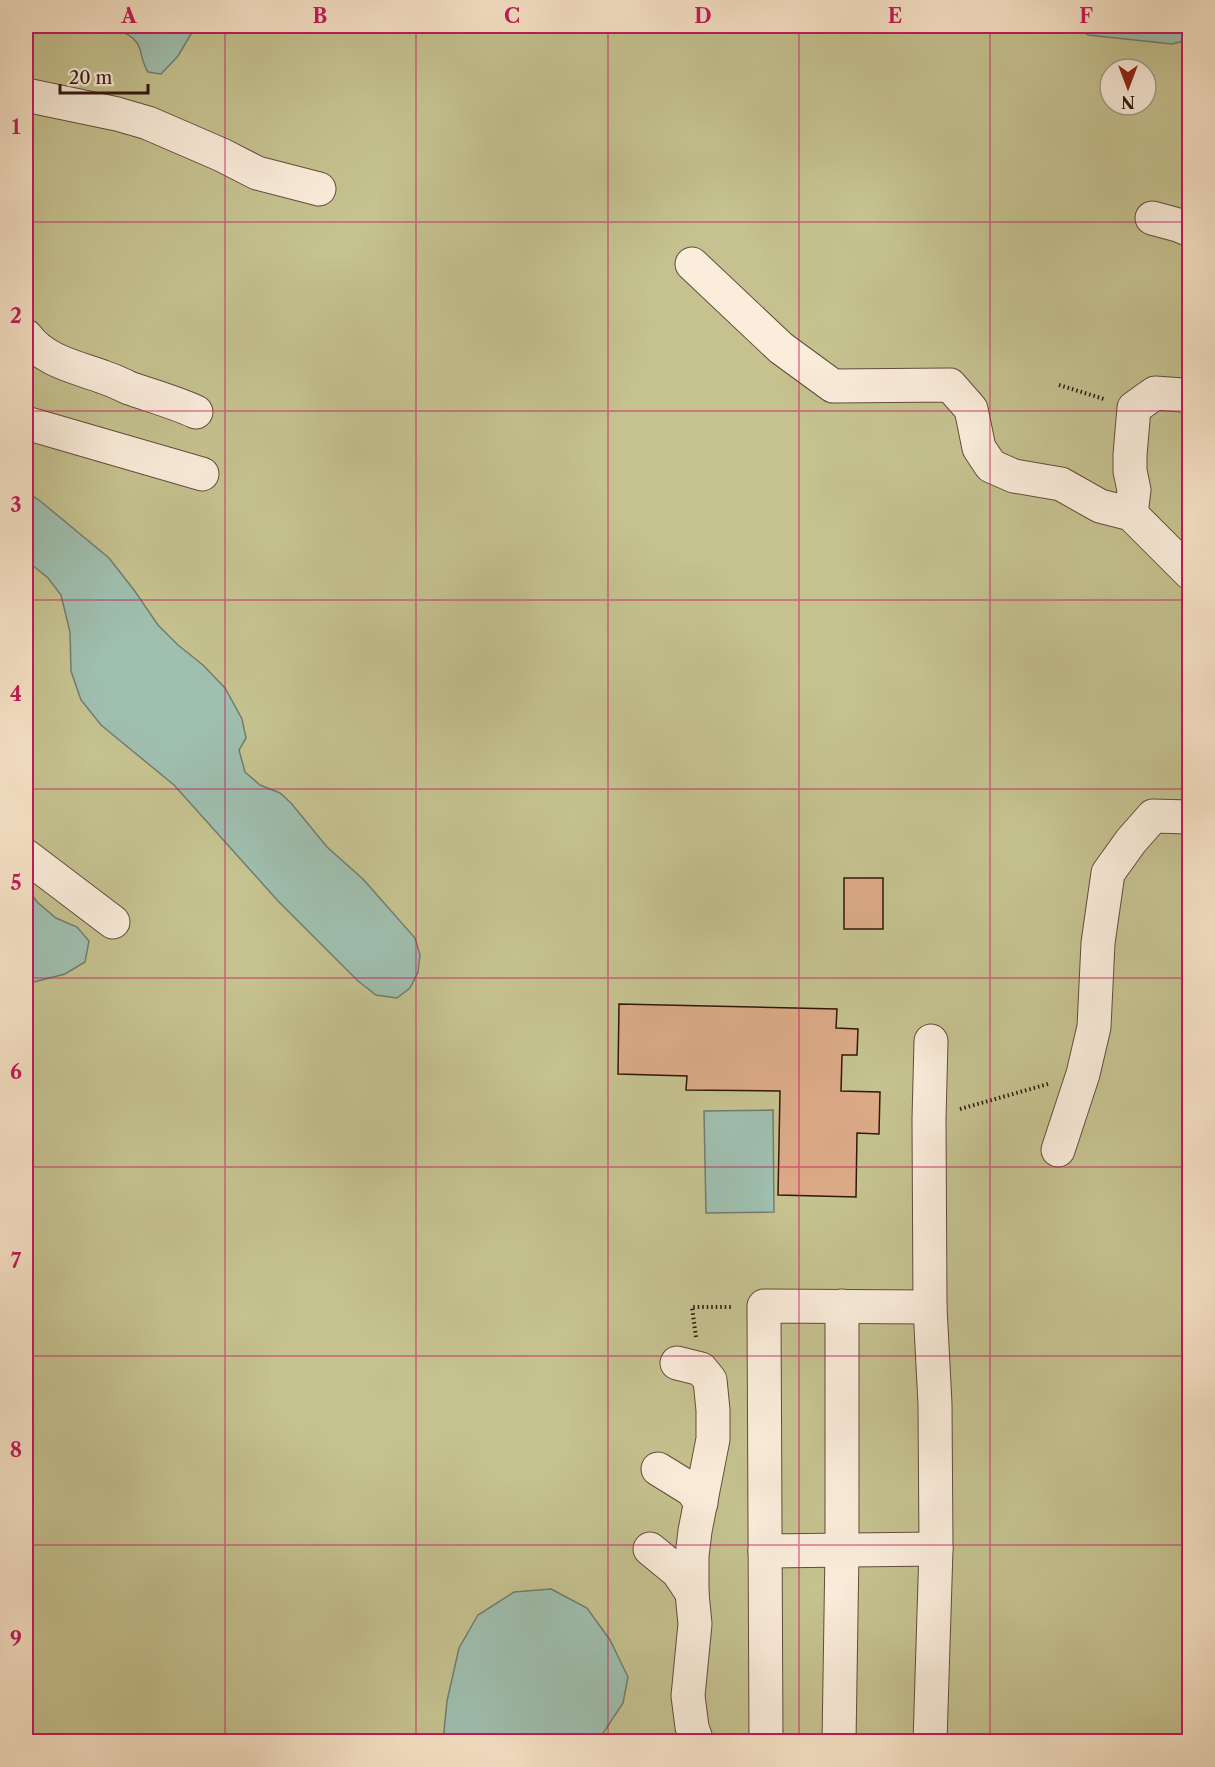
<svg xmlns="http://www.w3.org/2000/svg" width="1215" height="1767" font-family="'Libre Caslon Text',serif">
	<rect width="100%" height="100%" fill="#f8e4c8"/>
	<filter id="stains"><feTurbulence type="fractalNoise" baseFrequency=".00333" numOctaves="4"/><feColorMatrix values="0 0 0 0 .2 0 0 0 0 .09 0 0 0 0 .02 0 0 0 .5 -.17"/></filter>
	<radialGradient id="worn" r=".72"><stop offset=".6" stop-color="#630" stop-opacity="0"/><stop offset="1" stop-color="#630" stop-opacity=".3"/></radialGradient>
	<!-- green -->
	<path fill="#c5c290" stroke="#7c6d4e" stroke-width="1.5" fill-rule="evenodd" d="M 26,26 L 1189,26 L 1189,1741 L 26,1741 ZM 1110,69 L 1146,69 L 1146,105 L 1110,105 Z"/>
	<!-- water -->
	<g fill="#9fbfaf" stroke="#737c6e" stroke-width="1.5">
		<path d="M 95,26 L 195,26 L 194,29 L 178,56 L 161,74 L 148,72 C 143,64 142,58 140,49 C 135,32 111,27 95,26 Z"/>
		<path d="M 1077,26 L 1189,26 L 1189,40 L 1172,44 L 1088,35 Z"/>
		<path d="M 26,492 L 39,500 L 109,558 L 134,590 L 158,625 L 178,645 L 203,665 L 225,688 L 242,719 L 246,738 L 239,750 L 245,772 L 260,785 L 280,793 L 291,803 L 327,847 L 363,879 L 415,938 L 420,955 L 418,972 L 410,988 L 397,998 L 376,995 L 358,981 L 278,901 L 174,785 L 101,725 L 81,700 L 71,671 L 70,632 L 61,595 L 48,578 L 26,560 Z"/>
		<path d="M 26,886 L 37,902 L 56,918 L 77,927 L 89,941 L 85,962 L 65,974 L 26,984 Z"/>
		<path d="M 773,1110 L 774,1212 L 706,1213 L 704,1111 Z"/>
		<path d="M 551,1589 L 587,1608 L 610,1640 L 628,1677 L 623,1703 L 598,1741 L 443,1741 L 447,1701 L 459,1648 L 478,1615 L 514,1592 Z"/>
	</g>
	<!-- building -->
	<g fill="#dba986" stroke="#32180d" stroke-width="1.5">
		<rect x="844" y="878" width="39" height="51"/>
		<path d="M 619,1004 L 837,1009 L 836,1028 L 858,1029 L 857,1055 L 842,1055 L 841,1091 L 880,1092 L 879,1134 L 857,1133 L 856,1197 L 778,1195 L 780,1091 L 686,1090 L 687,1076 L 618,1074 Z"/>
	</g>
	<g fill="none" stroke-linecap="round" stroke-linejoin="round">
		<defs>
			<g id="minor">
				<path d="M 26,95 L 117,114 L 148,123 L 222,155 L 257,173 L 319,189"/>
				<path d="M 1152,218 L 1178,225 L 1190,230"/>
				<path d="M 692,264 L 781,348 L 833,386 L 950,385 L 971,409 L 979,448 L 991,466 L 1014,476 L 1061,484 L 1100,506 L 1131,514 L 1190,573"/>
				<path d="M 26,336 C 44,361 76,367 103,377 C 112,380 121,384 129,388 C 152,396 174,402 196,412"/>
				<path d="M 26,423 L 202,474"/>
				<path d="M 1131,514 L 1134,490 L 1130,471 L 1130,455 L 1134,408 L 1155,393 L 1183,395 L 1190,398"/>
				<path d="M 26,856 L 113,922"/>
				<path d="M 1058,1150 L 1083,1074 L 1094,1027 L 1098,943 L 1108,873 L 1131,841 L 1153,816 L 1190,817"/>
				<path d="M 677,1363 L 701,1369 L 710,1380 L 713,1410 L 713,1439 L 695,1531 L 692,1556 L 692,1593 L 695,1624 L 688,1696 L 692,1727 L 697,1742"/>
				<path d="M 658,1469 L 692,1490 L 701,1503"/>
				<path d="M 650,1549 L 678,1572 L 692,1593"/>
				<path d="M 765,1551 L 936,1549"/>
				<path d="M 766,1742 L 764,1306 L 930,1307"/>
				<path d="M 839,1742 L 842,1551 L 842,1306"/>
				<path d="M 930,1742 L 936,1549 L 935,1404 L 930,1307 L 929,1119 L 931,1041"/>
			</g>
		</defs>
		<!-- minor casing -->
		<use href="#minor" stroke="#644b3c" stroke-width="35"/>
		<!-- path -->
		<g stroke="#32180d" stroke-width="4" stroke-dasharray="1.5 3" stroke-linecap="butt">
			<path d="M 1059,385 L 1104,399"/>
			<path d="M 960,1109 L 1048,1084"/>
			<path d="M 696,1337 L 692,1307 L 733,1307"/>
		</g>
		<!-- minor -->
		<use href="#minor" stroke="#faeddb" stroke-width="33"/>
	</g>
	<!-- grid -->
	<path fill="none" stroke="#c2185b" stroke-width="1.5" stroke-opacity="0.55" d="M 225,26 L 225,1742M 416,26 L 416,1742M 608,26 L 608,1742M 799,26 L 799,1742M 990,26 L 990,1742M 26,222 L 1190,222M 26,411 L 1190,411M 26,600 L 1190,600M 26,789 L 1190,789M 26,978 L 1190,978M 26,1167 L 1190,1167M 26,1356 L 1190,1356M 26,1545 L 1190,1545"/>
	<!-- margin -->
	<rect width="1215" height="1767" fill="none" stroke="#f8e4c8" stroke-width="66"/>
	<!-- north arrow -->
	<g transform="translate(1128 87) rotate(180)"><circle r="28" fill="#faeddb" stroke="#aa9889" stroke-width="1.5"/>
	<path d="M0-4.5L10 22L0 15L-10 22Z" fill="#8f2418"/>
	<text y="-9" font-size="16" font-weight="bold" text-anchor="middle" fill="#32180d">N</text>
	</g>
	<!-- scale -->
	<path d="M60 84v9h88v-9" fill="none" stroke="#32180d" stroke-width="3"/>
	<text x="69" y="84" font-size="18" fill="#32180d" stroke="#faeddb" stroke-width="4.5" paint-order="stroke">20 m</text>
	<rect x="33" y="33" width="1149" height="1701" fill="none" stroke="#c2185b" stroke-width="2"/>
	<g font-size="20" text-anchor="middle" font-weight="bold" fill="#c2185b">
		<text x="129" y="23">A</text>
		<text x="320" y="23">B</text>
		<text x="512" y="23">C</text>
		<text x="703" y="23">D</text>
		<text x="895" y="23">E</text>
		<text x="1086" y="23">F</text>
		<text x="16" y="134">1</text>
		<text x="16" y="323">2</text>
		<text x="16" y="512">3</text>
		<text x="16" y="701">4</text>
		<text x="16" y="890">5</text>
		<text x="16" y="1079">6</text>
		<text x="16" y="1268">7</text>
		<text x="16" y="1457">8</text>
		<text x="16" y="1646">9</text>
	</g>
	<rect width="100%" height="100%" filter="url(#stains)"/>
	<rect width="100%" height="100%" fill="url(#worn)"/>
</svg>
